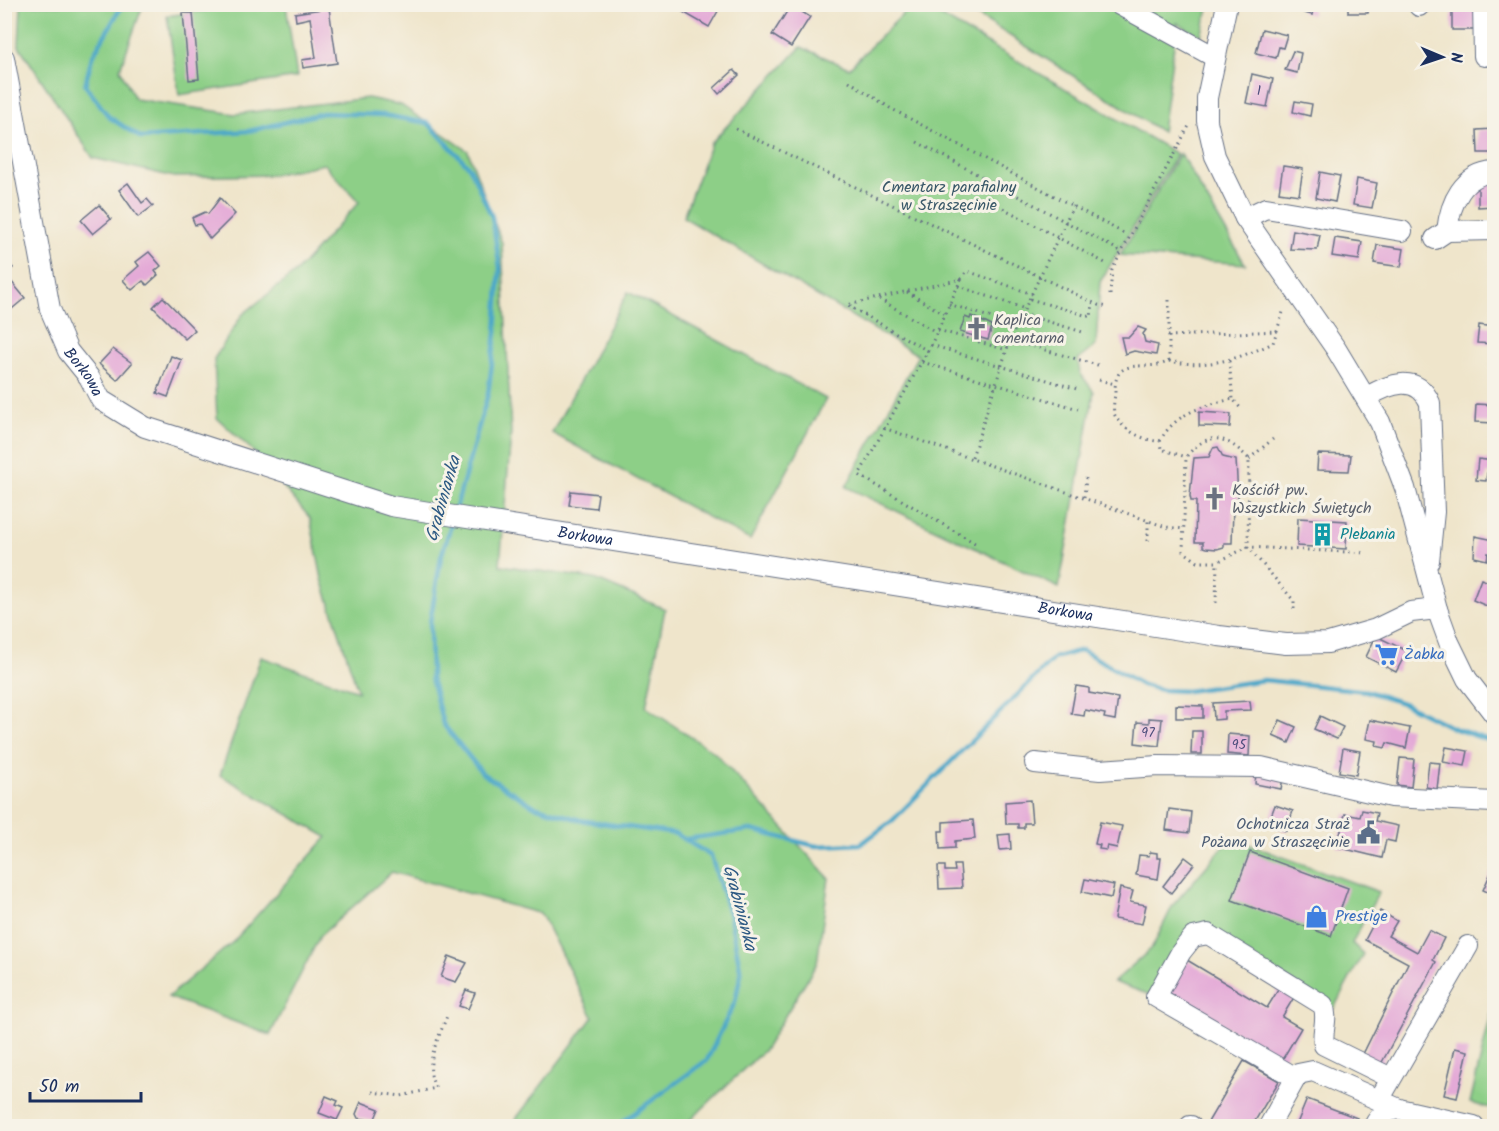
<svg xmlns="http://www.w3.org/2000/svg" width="1499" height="1131" font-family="Kalam,sans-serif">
	<rect width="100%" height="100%" fill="#f7f3e8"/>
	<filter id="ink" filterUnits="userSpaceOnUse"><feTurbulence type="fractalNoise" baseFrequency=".0167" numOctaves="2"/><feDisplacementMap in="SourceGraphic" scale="12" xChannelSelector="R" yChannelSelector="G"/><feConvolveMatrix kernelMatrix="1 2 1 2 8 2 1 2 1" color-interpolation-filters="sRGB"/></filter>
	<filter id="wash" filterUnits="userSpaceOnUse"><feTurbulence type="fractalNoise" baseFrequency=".008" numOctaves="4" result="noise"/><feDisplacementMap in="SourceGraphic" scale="24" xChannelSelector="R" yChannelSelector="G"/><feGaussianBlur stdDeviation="1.35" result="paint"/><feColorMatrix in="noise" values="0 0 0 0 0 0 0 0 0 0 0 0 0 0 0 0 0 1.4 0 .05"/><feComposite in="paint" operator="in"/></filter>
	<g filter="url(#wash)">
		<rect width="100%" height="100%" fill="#efe5cb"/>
		<!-- green -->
		<g fill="#8dcf87" stroke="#547f72" stroke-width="1.5">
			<path d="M 21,5 L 143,5 L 120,69 L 135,99 L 235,114 L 368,98 L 401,105 L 468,151 L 502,243 L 511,434 L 500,565 L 595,579 L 665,609 L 646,707 L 715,753 L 829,878 L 817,963 L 765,1049 L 684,1126 L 514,1126 L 515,1120 L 593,1017 L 541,914 L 392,872 L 320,936 L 270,1035 L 168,997 L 234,941 L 327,837 L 220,775 L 261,657 L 358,691 L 322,579 L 310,518 L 252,450 L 217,418 L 214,359 L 242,315 L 297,271 L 359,202 L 324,164 L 271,175 L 174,177 L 93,158 L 19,46 Z"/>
			<path d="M 244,5 L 286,5 L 297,77 L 179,95 L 167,16 Z"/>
			<path d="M 912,5 L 922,5 L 1177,154 L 1100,282 L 1096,345 L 1078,360 L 1080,373 L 1094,392 L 1059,588 L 846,487 L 918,355 L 683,217 L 711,143 L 801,47 L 849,68 Z"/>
			<path d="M 961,5 L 1209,5 L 1201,36 L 1177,23 L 1162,132 Z"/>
			<path d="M 1180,153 L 1245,264 L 1120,255 Z"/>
			<path d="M 628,292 L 826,399 L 750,540 L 552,433 Z"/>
			<path d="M 1231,838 L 1379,892 L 1352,943 L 1363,954 L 1334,1008 L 1199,924 L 1156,997 L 1114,982 L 1152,948 L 1173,905 Z"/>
			<path d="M 1491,1014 L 1494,1015 L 1494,1109 L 1470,1103 Z"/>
		</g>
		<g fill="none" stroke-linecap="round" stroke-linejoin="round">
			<!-- stream -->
			<g stroke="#4ba7c9" stroke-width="4.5">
				<path d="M 123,4 L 92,57 L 85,85 L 109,117 L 141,138 L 249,131 L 323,113 L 383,115 L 428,123 L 470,168 L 492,217 L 500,268 L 496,333 L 488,394 L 455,511"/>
				<path d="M 452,522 L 441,557 L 430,622 L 431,678 L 443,724 L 483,774 L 534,806 L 580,820 L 676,834 L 711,856 L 730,916 L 741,973 L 735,1002 L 707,1060 L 617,1126"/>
				<path d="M 686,839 L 751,830 L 816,846 L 861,844 L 892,821 L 1054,658 L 1082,650 L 1142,685 L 1162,690 L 1187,691 L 1264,680 L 1367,691 L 1405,704 L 1453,728 L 1494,742"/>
			</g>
		</g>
		<g id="blocks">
			<!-- building -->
			<g fill="#e4aad7">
				<path d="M 669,4 L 722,4 L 709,27 Z"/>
				<path d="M 1303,4 L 1314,4 L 1312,15 L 1301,12 Z"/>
				<path d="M 791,5 L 810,17 L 791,47 L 772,35 Z"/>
				<path d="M 1348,5 L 1369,5 L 1368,13 L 1348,13 Z"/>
				<path d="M 329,8 L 337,63 L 303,68 L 302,60 L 316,58 L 310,18 L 296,21 L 295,13 Z"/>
				<rect x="1452" y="8" width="24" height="22"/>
				<path d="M 183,13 L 193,13 L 199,79 L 189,80 Z"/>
				<path d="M 1262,29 L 1287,35 L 1283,48 L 1279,47 L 1276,58 L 1256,53 Z"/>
				<path d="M 1293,51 L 1301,53 L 1297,73 L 1285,70 Z"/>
				<path d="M 734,70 L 739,75 L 719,94 L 714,88 Z"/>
				<path d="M 1252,74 L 1273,79 L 1267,107 L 1246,103 Z"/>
				<path d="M 1295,101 L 1312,104 L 1310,116 L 1293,112 Z"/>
				<path d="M 1494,129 L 1494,153 L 1478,153 L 1477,130 Z"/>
				<path d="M 1283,166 L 1303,169 L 1299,195 L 1279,192 Z"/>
				<path d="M 1320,172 L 1340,176 L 1335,202 L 1316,198 Z"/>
				<path d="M 1357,179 L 1377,183 L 1372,208 L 1353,205 Z"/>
				<path d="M 1480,181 L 1492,181 L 1492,186 L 1494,185 L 1494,206 L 1478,207 L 1478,186 Z"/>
				<path d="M 128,183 L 142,203 L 147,199 L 153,206 L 138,217 L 119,190 Z"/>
				<path d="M 220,198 L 235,214 L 210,239 L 200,224 L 195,225 L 192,218 L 205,212 L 208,214 Z"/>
				<path d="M 99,205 L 111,219 L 93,234 L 81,220 Z"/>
				<path d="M 1293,230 L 1320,235 L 1317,250 L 1290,249 Z"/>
				<path d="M 1335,238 L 1362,242 L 1359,260 L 1332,256 Z"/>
				<path d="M 1377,245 L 1404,249 L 1401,267 L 1374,263 Z"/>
				<path d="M 149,252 L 161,266 L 155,271 L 158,275 L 147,285 L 143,281 L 132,290 L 123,280 L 139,266 L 136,262 Z"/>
				<path d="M 7,261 L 13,268 L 5,274 L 25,298 L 7,313 L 4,310 L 4,263 Z"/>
				<path d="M 163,297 L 195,330 L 185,339 L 153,307 Z"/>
				<path d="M 971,316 L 992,326 L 988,340 L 960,332 L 965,317 L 970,319 Z"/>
				<path d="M 1479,325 L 1494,327 L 1494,344 L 1477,343 Z"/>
				<path d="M 1138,327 L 1146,330 L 1143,334 L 1145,342 L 1158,345 L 1156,355 L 1134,351 L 1125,354 L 1121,337 L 1129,337 Z"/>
				<path d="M 113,349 L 132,363 L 117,380 L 99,364 Z"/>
				<path d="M 171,356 L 182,360 L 168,397 L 157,393 Z"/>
				<path d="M 1476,404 L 1494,405 L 1494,423 L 1475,422 Z"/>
				<path d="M 1199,412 L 1231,414 L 1230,427 L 1199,426 Z"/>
				<path d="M 1218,447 L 1223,457 L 1236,460 L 1238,497 L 1237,507 L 1233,507 L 1232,543 L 1224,543 L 1224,547 L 1217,549 L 1206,548 L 1203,547 L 1203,542 L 1195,542 L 1196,501 L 1191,501 L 1190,496 L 1192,475 L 1194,458 L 1209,457 L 1213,448 Z"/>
				<path d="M 1318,454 L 1351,455 L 1349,471 L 1317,470 Z"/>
				<path d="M 1478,459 L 1494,461 L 1494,474 L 1487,473 L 1486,481 L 1476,480 Z"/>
				<path d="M 571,491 L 598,494 L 596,508 L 569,505 Z"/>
				<path d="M 1298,518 L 1347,521 L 1346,549 L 1297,546 Z"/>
				<path d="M 1475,536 L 1494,540 L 1492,554 L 1488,553 L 1487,560 L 1474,557 Z"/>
				<path d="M 1481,579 L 1494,584 L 1491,608 L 1473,600 Z"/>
				<path d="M 1376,636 L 1407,651 L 1396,672 L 1366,657 Z"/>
				<path d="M 1076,686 L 1089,688 L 1089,693 L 1118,698 L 1115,720 L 1104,718 L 1105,714 L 1085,710 L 1084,716 L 1071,714 Z"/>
				<path d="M 1250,701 L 1251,710 L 1224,711 L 1224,719 L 1214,720 L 1213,703 Z"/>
				<path d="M 1176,705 L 1203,706 L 1203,718 L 1176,718 Z"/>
				<path d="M 1320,716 L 1343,727 L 1337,739 L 1314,729 Z"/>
				<path d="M 1149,718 L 1162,719 L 1159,746 L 1135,743 L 1137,722 L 1149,723 Z"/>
				<path d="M 1280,720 L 1296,727 L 1289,743 L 1273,736 Z"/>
				<path d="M 1370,720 L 1410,728 L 1406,748 L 1387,743 L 1385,748 L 1376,746 L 1377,741 L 1366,739 Z"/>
				<path d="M 1192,731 L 1202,731 L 1202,754 L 1191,754 Z"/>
				<path d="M 1228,734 L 1250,736 L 1249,756 L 1227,754 Z"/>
				<path d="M 1446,747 L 1468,751 L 1465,766 L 1443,762 Z"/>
				<path d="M 1343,748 L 1360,751 L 1356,775 L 1339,772 Z"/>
				<path d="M 1400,758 L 1414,759 L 1411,787 L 1397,785 Z"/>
				<path d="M 1429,762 L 1440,763 L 1437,789 L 1426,787 Z"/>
				<path d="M 1256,773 L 1283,778 L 1281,789 L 1255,784 Z"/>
				<path d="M 1030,800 L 1032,823 L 1024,823 L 1024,828 L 1018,828 L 1018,824 L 1006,824 L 1005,802 Z"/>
				<path d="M 1275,805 L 1293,811 L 1286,831 L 1268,824 Z"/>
				<path d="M 1169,809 L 1191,812 L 1189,833 L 1166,830 Z"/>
				<path d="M 1362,810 L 1377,813 L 1375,821 L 1398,826 L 1395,842 L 1386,840 L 1382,858 L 1337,847 L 1345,814 L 1360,817 Z"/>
				<path d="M 973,820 L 975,839 L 955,841 L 955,848 L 940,849 L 939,831 L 943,831 L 943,822 Z"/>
				<path d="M 1100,822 L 1122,826 L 1117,848 L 1107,846 L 1106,850 L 1099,849 L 1100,845 L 1095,844 Z"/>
				<path d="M 1010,834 L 1011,849 L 1000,850 L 998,835 Z"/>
				<path d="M 1150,852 L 1157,853 L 1157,858 L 1161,858 L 1158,879 L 1136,875 L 1139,855 L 1149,856 Z"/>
				<path d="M 1250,852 L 1348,888 L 1331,936 L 1232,900 Z"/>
				<path d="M 1185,857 L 1194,864 L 1171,893 L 1163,886 Z"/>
				<path d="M 954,865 L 960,865 L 962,888 L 939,889 L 938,866 L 945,866 L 945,871 L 955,871 Z"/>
				<path d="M 1494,866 L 1494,895 L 1483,890 Z"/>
				<path d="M 1085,879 L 1114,885 L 1111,898 L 1082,892 Z"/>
				<path d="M 1120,888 L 1133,891 L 1130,902 L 1146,905 L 1142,924 L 1114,919 Z"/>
				<path d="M 1380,911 L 1397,921 L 1388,936 L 1417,952 L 1429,930 L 1444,938 L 1433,960 L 1436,962 L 1381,1064 L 1363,1054 L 1408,963 L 1365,940 Z"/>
				<path d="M 449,956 L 467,963 L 456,982 L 441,977 Z"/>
				<path d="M 1187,960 L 1267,1008 L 1281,985 L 1296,994 L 1282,1017 L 1301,1028 L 1282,1060 L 1168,992 Z"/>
				<path d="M 466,990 L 475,993 L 468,1009 L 459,1006 Z"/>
				<path d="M 1455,1048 L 1468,1051 L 1457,1098 L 1444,1095 Z"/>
				<path d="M 1244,1061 L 1279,1081 L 1252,1126 L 1216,1126 L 1208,1122 Z"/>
				<path d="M 326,1096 L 338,1101 L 336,1105 L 343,1108 L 337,1120 L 319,1113 Z"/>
				<path d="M 1307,1099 L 1357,1118 L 1354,1126 L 1296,1126 Z"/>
				<path d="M 361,1102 L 379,1109 L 374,1121 L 358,1118 L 356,1114 Z"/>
			</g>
		</g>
	</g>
	<g filter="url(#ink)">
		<use href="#blocks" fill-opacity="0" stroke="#656f84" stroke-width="1.5"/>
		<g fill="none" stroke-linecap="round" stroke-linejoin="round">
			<defs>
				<g id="minor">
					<path d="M 1118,4 L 1213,56"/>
					<path d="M 1227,4 L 1207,98 L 1207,121 L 1215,156 L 1245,218 L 1336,349 L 1380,422 L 1405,488 L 1437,609 L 1449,642 L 1467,679 L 1494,714"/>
					<path d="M 1483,4 L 1484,56"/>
					<path d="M 1419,6 L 1421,4"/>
					<path id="s1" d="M 4,58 L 50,309 L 68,351 L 89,377 L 101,400 L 145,427 L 391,506 L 1219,636 L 1286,644 L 1328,643 L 1376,629 L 1411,612 L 1437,609"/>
					<path d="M 1245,218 L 1266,208 L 1402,231"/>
					<path d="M 1447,231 C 1450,203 1463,174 1494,172"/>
					<path d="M 1435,239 L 1447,231 L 1494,230"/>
					<path d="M 1367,397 C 1389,384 1417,373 1430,403 L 1434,512 L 1429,561"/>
					<path d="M 1035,763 L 1100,770 L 1158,766 L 1261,767 L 1391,797 L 1494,802"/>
					<path d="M 1296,1078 L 1156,997 L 1181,952 L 1193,937 L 1208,934 L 1323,1005 C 1329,1019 1321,1031 1324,1045 L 1391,1078"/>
					<path d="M 1379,1100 L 1468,946"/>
					<path d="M 1190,1126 L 1191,1126"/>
					<path d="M 1269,1126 L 1298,1074 L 1313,1071 L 1399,1109"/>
					<path d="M 1374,1126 C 1380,1114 1386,1111 1399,1109 L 1474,1126"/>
				</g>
			</defs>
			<!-- minor casing -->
			<use href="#minor" stroke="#656f84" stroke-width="22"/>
			<!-- path -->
			<g stroke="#656f84" stroke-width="3" stroke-dasharray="1.5 4.5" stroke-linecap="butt">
				<path d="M 849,81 L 890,108 L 1127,235"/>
				<path d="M 736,129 L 1098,305 L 1108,307"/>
				<path d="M 917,142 L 1122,252"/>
				<path d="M 1003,208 L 1107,264"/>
				<path d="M 961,279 L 931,345 L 859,475 L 978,545"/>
				<path d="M 958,286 L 1025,309"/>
				<path d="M 907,292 L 944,314"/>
				<path d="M 1110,295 L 1112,270 L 1190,124"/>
				<path d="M 879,299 L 936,332"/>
				<path d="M 1030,299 L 1091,317 L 1093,303"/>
				<path d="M 1169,300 L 1169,361 C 1155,370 1131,361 1120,372 C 1115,378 1115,387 1115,394 C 1114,400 1113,408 1114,413 C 1119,428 1145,442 1160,441 L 1161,449 L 1186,457"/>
				<path d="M 949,304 L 1017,326"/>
				<path d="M 1023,314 L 1086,333"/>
				<path d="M 938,330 L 1007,350"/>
				<path d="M 1168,336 L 1278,331"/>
				<path d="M 1010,340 L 1101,366"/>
				<path d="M 931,345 L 1077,389"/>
				<path d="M 928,351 L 847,305 L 961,279 L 967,271 L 1032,294"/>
				<path d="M 1169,361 C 1207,369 1239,359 1273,343 L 1284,309"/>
				<path d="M 1229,361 L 1233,399"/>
				<path d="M 922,362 L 1078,409"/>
				<path d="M 1099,380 L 1115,384"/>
				<path d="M 884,428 L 1166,527 L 1184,529"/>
				<path d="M 1160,441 C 1175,413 1204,405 1233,399 L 1242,410"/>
				<path d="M 972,457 L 1010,340 L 1073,206"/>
				<path d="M 1249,459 L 1273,439"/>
				<path d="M 1084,497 L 1086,478"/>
				<path d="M 1148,541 L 1148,520"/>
				<path d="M 1216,603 L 1217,562 L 1198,562 L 1183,551 L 1186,457 C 1208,429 1227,436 1249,459 L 1248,547 L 1217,562"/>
				<path d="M 1294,609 L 1294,601 L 1248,547 L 1365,553"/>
				<path d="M 372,1092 L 401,1096 L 436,1088 C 422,1066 439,1038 447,1016"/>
			</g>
			<!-- minor -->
			<use href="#minor" stroke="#fff" stroke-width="20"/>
		</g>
	</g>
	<!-- icons -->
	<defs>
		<symbol id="church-bare" viewBox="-9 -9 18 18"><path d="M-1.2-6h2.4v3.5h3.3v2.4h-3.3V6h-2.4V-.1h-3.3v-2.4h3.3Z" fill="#6b7280" stroke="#f7f3e8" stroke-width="2.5" paint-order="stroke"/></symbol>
		<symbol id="building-bare" viewBox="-9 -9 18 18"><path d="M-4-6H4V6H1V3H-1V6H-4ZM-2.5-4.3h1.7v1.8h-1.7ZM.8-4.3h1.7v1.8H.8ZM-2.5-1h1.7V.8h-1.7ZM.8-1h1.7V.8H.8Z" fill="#0f9aa8" stroke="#f7f3e8" stroke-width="2.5" paint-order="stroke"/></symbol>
		<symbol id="supermarket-bare" viewBox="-9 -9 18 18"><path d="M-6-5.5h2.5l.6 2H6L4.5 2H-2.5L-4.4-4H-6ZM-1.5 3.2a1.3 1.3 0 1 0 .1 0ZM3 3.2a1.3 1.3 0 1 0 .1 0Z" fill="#3f7fe0" stroke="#f7f3e8" stroke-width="2.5" paint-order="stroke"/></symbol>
		<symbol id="civic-bare" viewBox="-9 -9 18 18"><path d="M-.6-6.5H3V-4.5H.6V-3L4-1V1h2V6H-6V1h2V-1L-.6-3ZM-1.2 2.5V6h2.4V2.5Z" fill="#5c6f8a" stroke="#f7f3e8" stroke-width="2.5" paint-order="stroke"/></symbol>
		<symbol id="shop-bare" viewBox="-9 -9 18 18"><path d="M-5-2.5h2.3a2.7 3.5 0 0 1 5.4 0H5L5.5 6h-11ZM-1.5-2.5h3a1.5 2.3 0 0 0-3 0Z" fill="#3f7fe0" stroke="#f7f3e8" stroke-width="2.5" paint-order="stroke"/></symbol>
	</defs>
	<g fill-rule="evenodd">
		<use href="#church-bare" x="960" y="312" width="33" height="33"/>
		<use href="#church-bare" x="1198" y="482" width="33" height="33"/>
		<use href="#building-bare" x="1306" y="518" width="33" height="33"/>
		<use href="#supermarket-bare" x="1370" y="638" width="33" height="33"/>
		<use href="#civic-bare" x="1352" y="816" width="33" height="33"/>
		<use href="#shop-bare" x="1300" y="900" width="33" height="33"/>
	</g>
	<g text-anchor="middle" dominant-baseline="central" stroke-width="6" stroke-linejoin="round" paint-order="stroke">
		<!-- number labels -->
		<g font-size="14" fill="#4d4e7c">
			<text x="1259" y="91">1</text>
			<text x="1148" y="733">97</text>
			<text x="1239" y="745">95</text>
		</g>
		<!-- park labels -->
		<g font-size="16" fill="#385768" stroke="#f7f3e8">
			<text x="949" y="187">Cmentarz parafialny<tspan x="949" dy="18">w Straszęcinie</tspan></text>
		</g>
		<!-- worship labels -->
		<g font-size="16" fill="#5b616d" stroke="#f7f3e8" text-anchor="start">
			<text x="994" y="320">Kaplica<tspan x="994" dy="18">cmentarna</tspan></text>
			<text x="1232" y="490">Kościół pw.<tspan x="1232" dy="18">Wszystkich Świętych</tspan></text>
		</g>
		<!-- street labels -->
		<g font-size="16" fill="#1b2f5e" stroke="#f7f3e8">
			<text stroke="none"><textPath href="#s1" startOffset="327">Borkowa</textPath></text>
			<text stroke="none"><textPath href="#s1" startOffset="867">Borkowa</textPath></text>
			<text stroke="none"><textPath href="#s1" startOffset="1353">Borkowa</textPath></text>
		</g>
		<!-- culture labels -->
		<g font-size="16" fill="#0d838f" stroke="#f7f3e8" text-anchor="start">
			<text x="1340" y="534">Plebania</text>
		</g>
		<!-- shop labels -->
		<g font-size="16" fill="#366cbe" stroke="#f7f3e8" text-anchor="start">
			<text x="1404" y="654">Żabka</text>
			<text x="1335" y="916">Prestige</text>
		</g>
		<!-- service labels -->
		<g font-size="16" fill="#4e5e75" stroke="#f7f3e8" text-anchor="end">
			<text x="1350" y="824">Ochotnicza Straż<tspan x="1350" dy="18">Pożana w Straszęcinie</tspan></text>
		</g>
		<!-- water labels -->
		<g font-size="18" font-style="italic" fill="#2c5983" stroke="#f7f3e8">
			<text transform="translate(444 499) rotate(-74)">Grabinianka</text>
			<text transform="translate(739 908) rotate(75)">Grabinianka</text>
		</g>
	</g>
	<!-- margin -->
	<rect width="1499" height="1131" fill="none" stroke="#f7f3e8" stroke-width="24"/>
	<!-- north arrow -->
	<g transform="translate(1442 57) rotate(92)" stroke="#f7f3e8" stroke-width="4.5" paint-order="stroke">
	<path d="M0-4.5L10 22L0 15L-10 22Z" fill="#1b2f5e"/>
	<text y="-9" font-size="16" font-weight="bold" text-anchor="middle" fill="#1b2f5e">N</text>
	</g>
	<!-- scale -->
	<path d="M30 1092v9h111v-9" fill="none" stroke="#1b2f5e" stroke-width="3"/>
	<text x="39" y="1092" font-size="18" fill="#1b2f5e" stroke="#f7f3e8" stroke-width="4.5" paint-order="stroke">50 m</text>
</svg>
